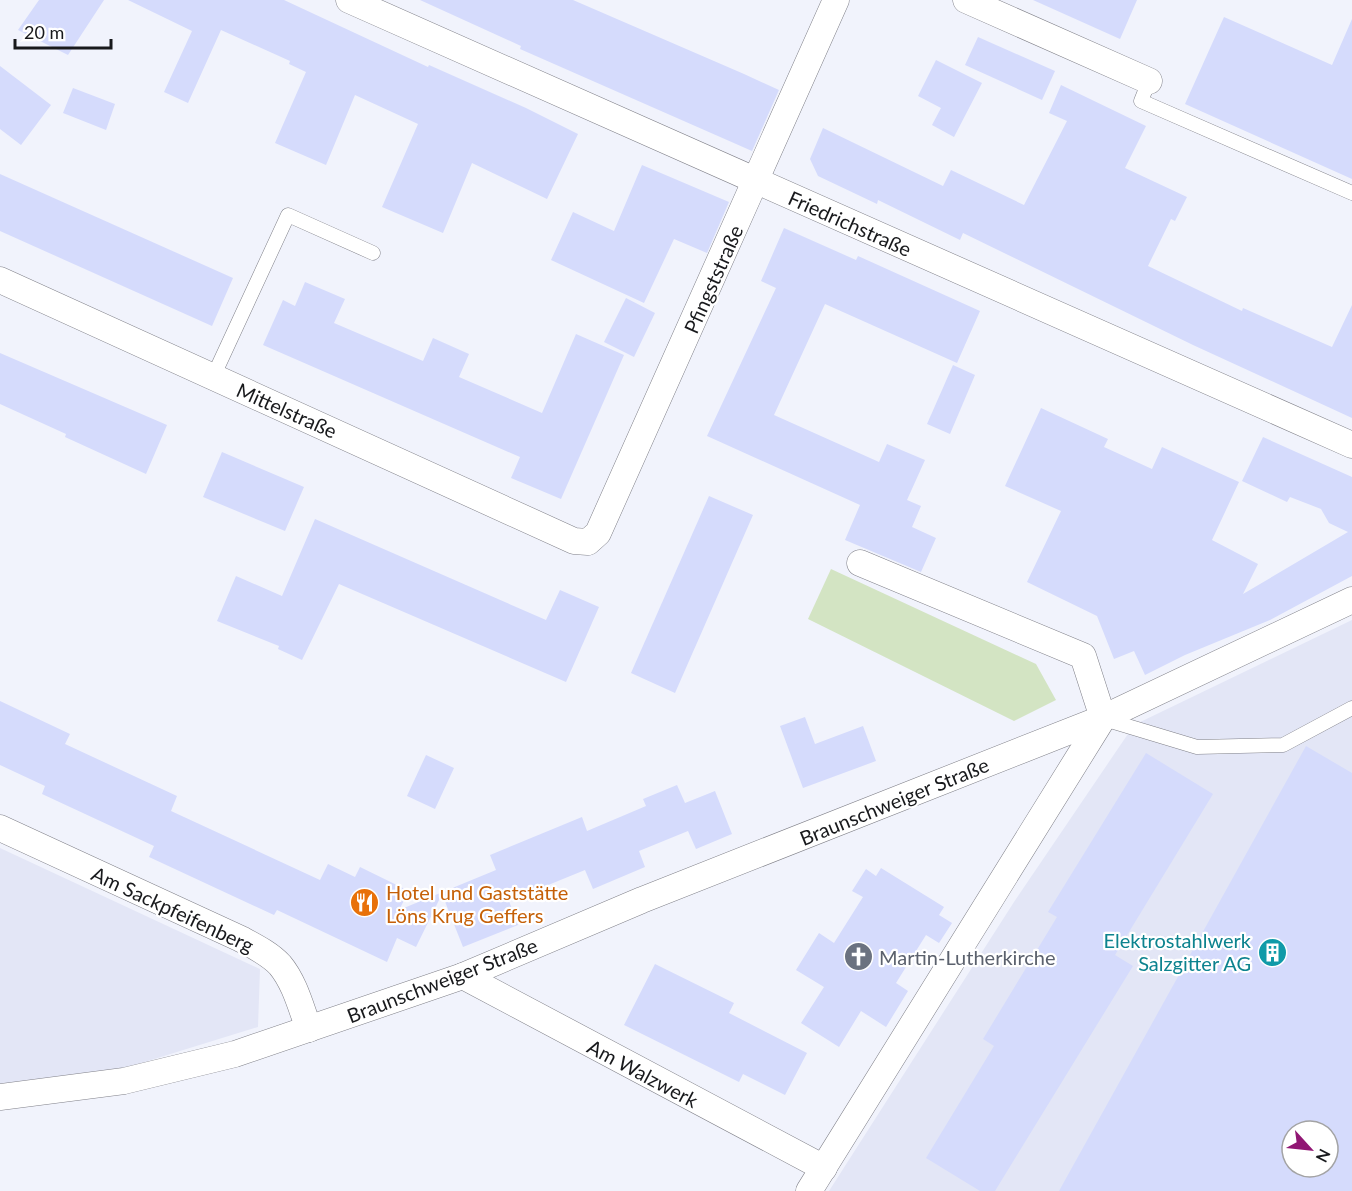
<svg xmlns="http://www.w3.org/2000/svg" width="1352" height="1191" font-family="Lato,sans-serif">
	<rect width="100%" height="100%" fill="#f1f3fc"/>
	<!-- built -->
	<g fill="#e3e6f6" fill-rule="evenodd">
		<path d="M 1352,620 L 1352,1191 L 829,1191 L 1014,902 L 1134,725 ZM 1292,1131 L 1328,1131 L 1328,1167 L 1292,1167 Z"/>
		<path d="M 0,848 L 260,969 L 258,1027 L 122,1069 L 0,1087 Z"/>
	</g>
	<!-- green -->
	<path fill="#d3e4c3" d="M 831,569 L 1036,664 L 1056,700 L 1014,721 L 808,619 Z"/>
	<!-- building -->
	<g fill="#d5dbfc" fill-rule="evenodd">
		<path d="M 39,0 L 104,0 L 68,55 L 18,30 Z"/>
		<path d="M 128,0 L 284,0 L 428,67 L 429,65 L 526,108 L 578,134 L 547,199 L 472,163 L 443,233 L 382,207 L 418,124 L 355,95 L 326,165 L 275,143 L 306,72 L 289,64 L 290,61 L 221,30 L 188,103 L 164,92 L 192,31 Z"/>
		<path d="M 420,0 L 573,0 L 744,74 L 779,90 L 752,151 L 520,49 L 521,46 Z"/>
		<path d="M 1033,0 L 1137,0 L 1120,39 Z"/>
		<path d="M 1224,17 L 1332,65 L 1352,19 L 1352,179 L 1185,104 Z"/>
		<path d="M 978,37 L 1055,71 L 1042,100 L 965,65 Z"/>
		<path d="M 936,60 L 982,83 L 954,137 L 932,125 L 941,108 L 918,96 Z"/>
		<path d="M 0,66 L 51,105 L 21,145 L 0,129 Z"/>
		<path d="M 1061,85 L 1146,126 L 1125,168 L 1187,197 L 1175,221 L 1171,219 L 1148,266 L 1242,311 L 1243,308 L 1332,347 L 1352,305 L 1352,418 L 1193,345 L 963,233 L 960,240 L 878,200 L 877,204 L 818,176 L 810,159 L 823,128 L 943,186 L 951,170 L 1024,205 L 1067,121 L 1049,113 Z"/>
		<path d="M 73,88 L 115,104 L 106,130 L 63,113 Z"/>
		<path d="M 642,165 L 729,202 L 707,253 L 674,239 L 644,303 L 551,260 L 573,212 L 614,231 Z"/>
		<path d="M 0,174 L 233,278 L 212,326 L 0,231 Z"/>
		<path d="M 784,228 L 856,260 L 858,256 L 980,311 L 957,363 L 825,304 L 774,415 L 879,462 L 887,444 L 925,460 L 907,500 L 921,506 L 912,527 L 936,538 L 921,572 L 845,540 L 860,505 L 707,436 L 776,288 L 761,281 Z"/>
		<path d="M 305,282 L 345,299 L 334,323 L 423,361 L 433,338 L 469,354 L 459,377 L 542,413 L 576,334 L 624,355 L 561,499 L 511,478 L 520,457 L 263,345 L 283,300 L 295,306 Z"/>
		<path d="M 626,298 L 655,313 L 634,357 L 604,342 Z"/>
		<path d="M 0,353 L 167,425 L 146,474 L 65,437 L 66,434 L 0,404 Z"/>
		<path d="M 953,365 L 975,375 L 950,434 L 927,424 Z"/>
		<path d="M 1041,408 L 1108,439 L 1104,447 L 1152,469 L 1162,447 L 1239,482 L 1212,540 L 1258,564 L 1243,594 L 1348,532 L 1329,523 L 1321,509 L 1290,497 L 1287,502 L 1242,481 L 1263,437 L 1352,477 L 1352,576 L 1270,620 L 1185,655 L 1145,675 L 1134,651 L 1114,659 L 1097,616 L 1027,582 L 1061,511 L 1005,486 Z"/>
		<path d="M 222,452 L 304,487 L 285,531 L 203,497 Z"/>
		<path d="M 709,496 L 753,515 L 675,693 L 631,673 Z"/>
		<path d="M 315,519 L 546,620 L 560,590 L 599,607 L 566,682 L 339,584 L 302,660 L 278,649 L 279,646 L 217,621 L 236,576 L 282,596 Z"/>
		<path d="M 0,701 L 70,734 L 65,744 L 177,796 L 171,811 L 320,880 L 328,864 L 355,877 L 360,867 L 409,891 L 399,910 L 496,870 L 490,855 L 582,817 L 587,831 L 646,806 L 643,799 L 677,785 L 685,803 L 715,791 L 732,834 L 696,849 L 688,831 L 639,851 L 645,867 L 593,889 L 585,870 L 509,901 L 518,925 L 463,947 L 442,894 L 416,947 L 397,938 L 387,962 L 277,910 L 274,915 L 149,857 L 154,846 L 42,794 L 45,786 L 0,765 Z"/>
		<path d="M 805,717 L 815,744 L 863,726 L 876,761 L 803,788 L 780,726 Z"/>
		<path d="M 1306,746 L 1352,773 L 1352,1191 L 1059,1191 ZM 1292,1131 L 1328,1131 L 1328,1167 L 1292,1167 Z"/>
		<path d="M 1146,753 L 1213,794 L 1115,955 L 1133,966 L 995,1191 L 980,1191 L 926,1158 L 994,1046 L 983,1039 L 1057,917 L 1048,912 Z"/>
		<path d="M 426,755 L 454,768 L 435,809 L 407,796 Z"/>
		<path d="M 881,868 L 944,907 L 939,915 L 952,923 L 939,943 L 926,935 L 896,983 L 908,991 L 886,1027 L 861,1011 L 839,1047 L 801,1023 L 824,987 L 796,970 L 819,933 L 834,943 L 863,897 L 852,891 L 866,869 L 876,876 Z"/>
		<path d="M 655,964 L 734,1003 L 729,1013 L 807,1053 L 785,1095 L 743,1074 L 739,1082 L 624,1025 Z"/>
	</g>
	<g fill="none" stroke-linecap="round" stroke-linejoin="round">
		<defs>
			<g id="lane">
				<path d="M 1149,81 L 1141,101 L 1352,193"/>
				<path d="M 213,377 L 288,215 L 373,253"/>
				<path d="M 1104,719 L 1197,747 L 1283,745 L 1352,708"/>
			</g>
			<g id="street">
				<path d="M 349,0 L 1352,445"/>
				<path d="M 966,0 L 1149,81"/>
				<path d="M 0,280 L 574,541 L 588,542 L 598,533 L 836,0"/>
				<path d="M 860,563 L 1083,656 L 1103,718"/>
				<path d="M 0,828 L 241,939 C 254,946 270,954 280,965 C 295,983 301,1008 309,1029"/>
				<path d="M 463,976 L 824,1168"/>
				<path d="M 0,1097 L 124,1081 L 235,1054 L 463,976 L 642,900 L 1103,718 L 1352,600"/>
				<path d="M 809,1191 L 1103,718"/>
			</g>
		</defs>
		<!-- lane casing -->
		<use href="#lane" stroke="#808189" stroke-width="15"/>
		<!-- street casing -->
		<use href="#street" stroke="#808189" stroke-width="27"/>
		<!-- lane -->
		<use href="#lane" stroke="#fff" stroke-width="14"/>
		<!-- street -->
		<use href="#street" stroke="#fff" stroke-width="26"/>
	</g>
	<!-- icons -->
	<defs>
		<symbol id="restaurant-disc" viewBox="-11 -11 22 22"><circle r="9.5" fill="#e8710a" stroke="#fff"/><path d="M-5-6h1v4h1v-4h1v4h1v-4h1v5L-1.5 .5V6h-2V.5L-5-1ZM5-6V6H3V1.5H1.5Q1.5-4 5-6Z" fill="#fff"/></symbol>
		<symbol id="building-disc" viewBox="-11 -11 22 22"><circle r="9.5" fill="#0f9aa8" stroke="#fff"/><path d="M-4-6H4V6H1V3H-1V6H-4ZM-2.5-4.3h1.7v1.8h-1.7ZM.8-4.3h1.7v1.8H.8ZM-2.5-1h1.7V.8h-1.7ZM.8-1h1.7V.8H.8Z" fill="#fff"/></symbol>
		<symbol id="church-disc" viewBox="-11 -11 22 22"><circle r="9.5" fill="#6b7280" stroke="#fff"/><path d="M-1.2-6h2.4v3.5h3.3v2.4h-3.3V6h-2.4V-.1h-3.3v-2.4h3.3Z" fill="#fff"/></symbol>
	</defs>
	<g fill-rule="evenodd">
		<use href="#restaurant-disc" x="348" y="886" width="33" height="33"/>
		<use href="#building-disc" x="1256" y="936" width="33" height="33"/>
		<use href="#church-disc" x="842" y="940" width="33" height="33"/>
	</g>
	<g text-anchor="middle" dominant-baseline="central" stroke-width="4.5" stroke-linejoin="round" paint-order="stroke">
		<!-- street labels -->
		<g font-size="20" fill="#18191c" stroke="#fff">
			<text transform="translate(850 223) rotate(24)">Friedrichstraße</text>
			<text transform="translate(713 279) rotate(-66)">Pfingststraße</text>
			<text transform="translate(287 410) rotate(24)">Mittelstraße</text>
			<text transform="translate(894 801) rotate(-22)">Braunschweiger Straße</text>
			<text transform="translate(173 909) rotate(25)">Am Sackpfeifenberg</text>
			<text transform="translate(442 980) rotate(-21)">Braunschweiger Straße</text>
			<text transform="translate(643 1073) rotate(28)">Am Walzwerk</text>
		</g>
		<!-- food labels -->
		<g font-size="20" fill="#c56008" stroke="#fff" text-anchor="start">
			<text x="386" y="892">Hotel und Gaststätte<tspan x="386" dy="23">Löns Krug Geffers</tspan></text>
		</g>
		<!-- culture labels -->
		<g font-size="20" fill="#0d838f" stroke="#fff" text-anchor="end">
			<text x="1251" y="940">Elektrostahlwerk<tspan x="1251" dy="23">Salzgitter AG</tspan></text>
		</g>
		<!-- worship labels -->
		<g font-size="20" fill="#5b616d" stroke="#fff" text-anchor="start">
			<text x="879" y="957">Martin-Lutherkirche</text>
		</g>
	</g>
	<!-- north arrow -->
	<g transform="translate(1310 1149) rotate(117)"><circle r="28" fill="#ffffff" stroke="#a3a3a4" stroke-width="1.5"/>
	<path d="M0-4.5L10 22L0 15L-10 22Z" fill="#901673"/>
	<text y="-9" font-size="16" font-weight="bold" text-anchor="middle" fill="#18191c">N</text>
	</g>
	<!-- scale -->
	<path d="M15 39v9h96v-9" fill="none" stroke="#18191c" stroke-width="3"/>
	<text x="24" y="39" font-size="18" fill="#18191c" stroke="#ffffff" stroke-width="4.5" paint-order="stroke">20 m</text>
</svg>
